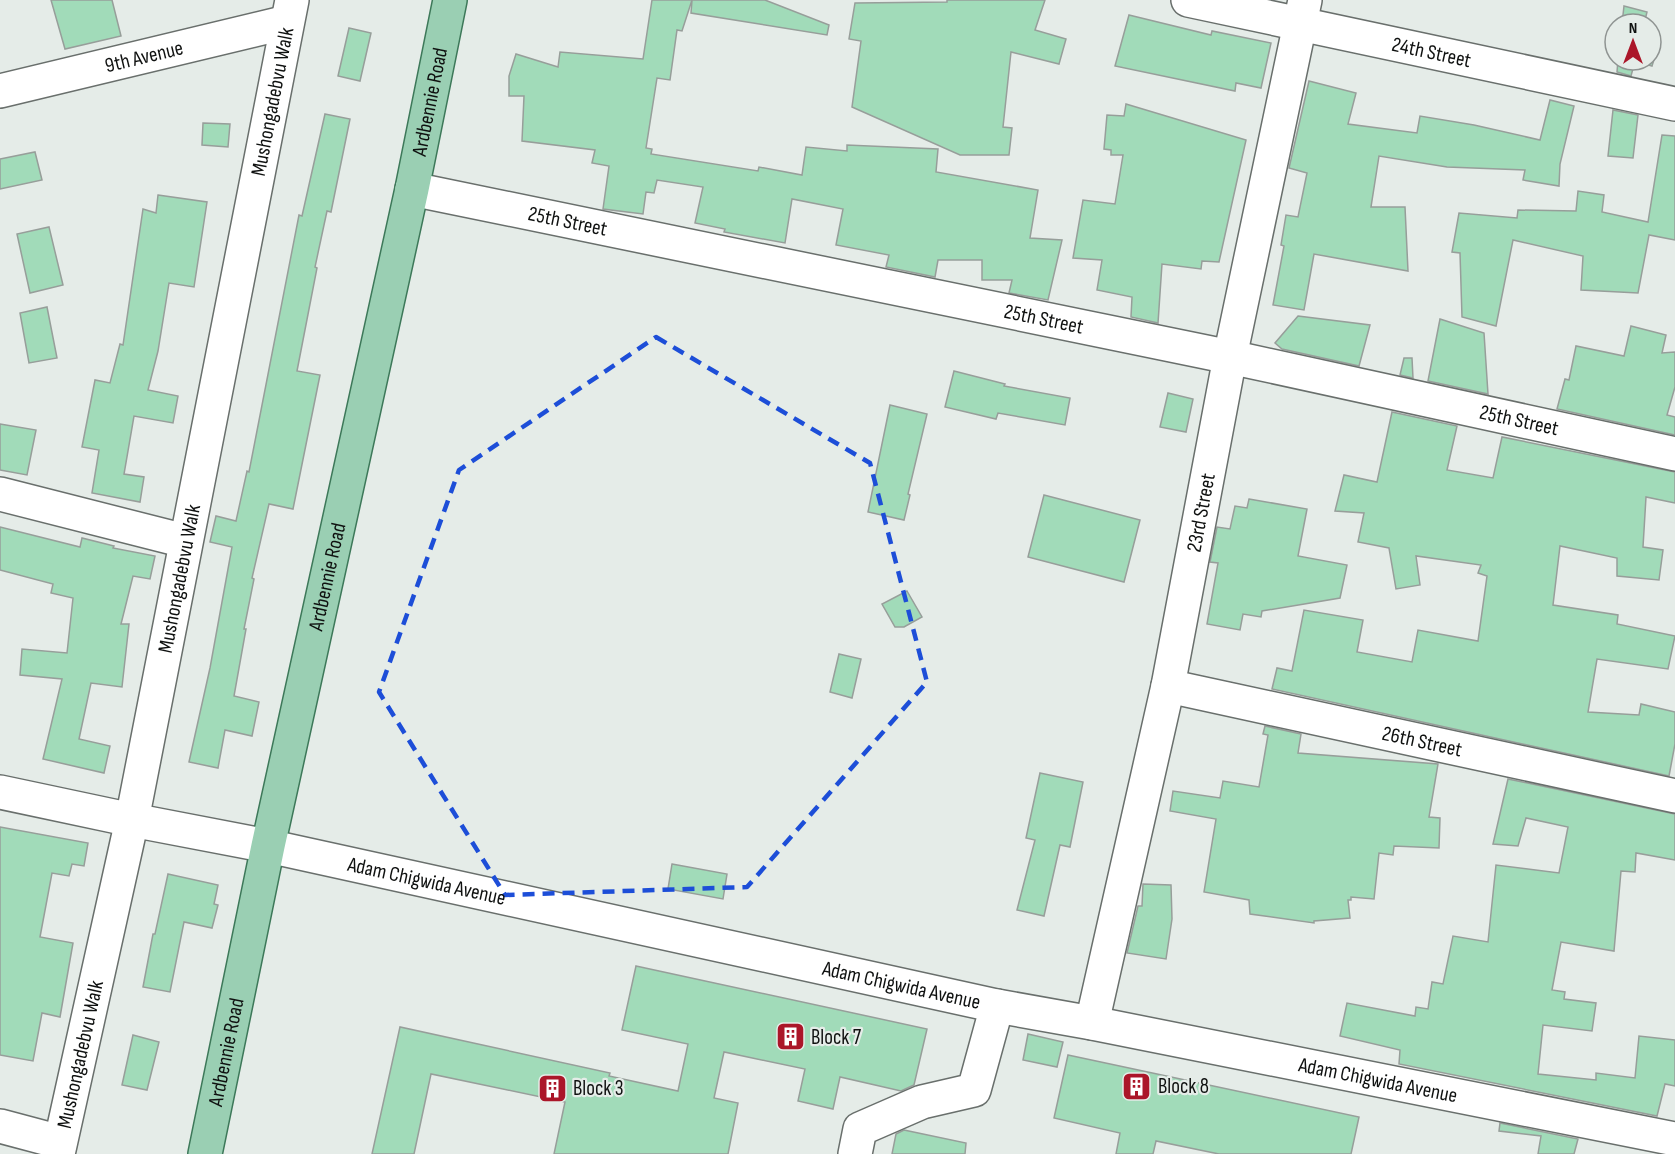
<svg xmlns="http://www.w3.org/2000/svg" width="1675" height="1154" font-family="'Sofia Sans Condensed',sans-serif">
	<rect width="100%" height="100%" fill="#e5ece8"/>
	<!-- building -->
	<g fill="#a1dbb9" stroke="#979e9a" stroke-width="1.5">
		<path d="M 51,0 L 112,0 L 121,36 L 65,49 Z"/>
		<path d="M 652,0 L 692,0 L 682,31 L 677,30 L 670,80 L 657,78 L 646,148 L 652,149 L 651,154 L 758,171 L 759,167 L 802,175 L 806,147 L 847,151 L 847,145 L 938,149 L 936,172 L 1038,190 L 1030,238 L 1062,240 L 1048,300 L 1009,293 L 1012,280 L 982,280 L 982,260 L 938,260 L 935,277 L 886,267 L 889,255 L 836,245 L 843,209 L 792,199 L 785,243 L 724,232 L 725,229 L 695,223 L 703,187 L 657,180 L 654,193 L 646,192 L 643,214 L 603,209 L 609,166 L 592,163 L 595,150 L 522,141 L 524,96 L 509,96 L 509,76 L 516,54 L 558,67 L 560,52 L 643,59 Z"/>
		<path d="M 692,0 L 765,0 L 829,25 L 827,35 L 691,13 Z"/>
		<path d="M 947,0 L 1045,0 L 1035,30 L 1066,39 L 1059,64 L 1011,52 L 1003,127 L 1012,128 L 1009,155 L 960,155 L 852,107 L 861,41 L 849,39 L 855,3 L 947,2 Z"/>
		<path d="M 1624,6 L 1647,12 L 1644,24 L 1622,24 Z"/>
		<path d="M 1129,15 L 1211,35 L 1212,31 L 1271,43 L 1261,88 L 1236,83 L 1235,91 L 1115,66 Z"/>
		<path d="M 349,28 L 371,33 L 360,81 L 338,76 Z"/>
		<path d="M 1651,38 L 1660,40 L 1652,66 L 1635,61 L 1631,76 L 1617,72 L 1618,60 L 1651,60 Z"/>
		<path d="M 1309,81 L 1356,93 L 1348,124 L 1417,133 L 1420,116 L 1474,125 L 1540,140 L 1550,100 L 1574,106 L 1560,164 L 1559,186 L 1523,180 L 1525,170 L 1447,167 L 1379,156 L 1371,207 L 1405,207 L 1408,271 L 1314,254 L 1304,310 L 1273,305 L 1284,246 L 1281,245 L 1286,215 L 1298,217 L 1307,173 L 1289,168 Z"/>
		<path d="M 1126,104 L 1246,140 L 1219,262 L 1202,261 L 1201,269 L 1162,264 L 1158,323 L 1131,317 L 1132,297 L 1097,290 L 1102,260 L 1073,258 L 1083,200 L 1115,204 L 1123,155 L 1111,155 L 1111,150 L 1104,149 L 1107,115 L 1124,116 Z"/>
		<path d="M 1613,110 L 1638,115 L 1633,158 L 1608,156 Z"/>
		<path d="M 325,114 L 350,119 L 331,212 L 327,211 L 315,267 L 317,268 L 297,371 L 320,375 L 293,509 L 269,504 L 252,578 L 254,579 L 244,629 L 246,629 L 234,696 L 259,702 L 252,736 L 225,730 L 218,768 L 189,762 L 210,668 L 232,547 L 210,542 L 216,516 L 236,521 L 247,471 L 249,472 L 299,215 L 302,216 Z"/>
		<path d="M 203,123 L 230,124 L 228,147 L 202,145 Z"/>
		<path d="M 1662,135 L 1675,136 L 1675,240 L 1649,235 L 1638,293 L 1581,290 L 1583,256 L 1513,240 L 1496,326 L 1462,317 L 1460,253 L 1452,252 L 1459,213 L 1517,218 L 1518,210 L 1576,211 L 1578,191 L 1604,195 L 1602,212 L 1648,222 Z"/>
		<path d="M 35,152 L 42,180 L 0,189 L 0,159 Z"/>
		<path d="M 158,195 L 207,202 L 194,287 L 169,283 L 158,351 L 148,390 L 178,396 L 173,423 L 134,416 L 124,474 L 144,477 L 140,502 L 92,493 L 99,450 L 82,447 L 95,380 L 110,383 L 120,344 L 123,345 L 143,209 L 156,213 Z"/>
		<path d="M 49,227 L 63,285 L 30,293 L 17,234 Z"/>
		<path d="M 47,307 L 57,358 L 29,363 L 20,313 Z"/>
		<path d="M 1298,316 L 1370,325 L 1359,366 L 1282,349 L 1275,343 Z"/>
		<path d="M 1440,319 L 1484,333 L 1488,394 L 1428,381 Z"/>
		<path d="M 1631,326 L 1666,335 L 1662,353 L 1675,352 L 1675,387 L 1667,415 L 1675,417 L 1675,435 L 1557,409 L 1565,379 L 1569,380 L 1576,346 L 1624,356 Z"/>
		<path d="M 1404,358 L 1412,358 L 1413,378 L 1400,375 Z"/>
		<path d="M 954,371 L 1005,384 L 1004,386 L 1070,398 L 1065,425 L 998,413 L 996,419 L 945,407 Z"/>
		<path d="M 1168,393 L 1193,399 L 1186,432 L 1160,427 Z"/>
		<path d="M 890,405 L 927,414 L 908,494 L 910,495 L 904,520 L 868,512 Z"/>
		<path d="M 1392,412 L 1457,426 L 1447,470 L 1493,478 L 1502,437 L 1675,472 L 1675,503 L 1646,497 L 1643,547 L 1663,550 L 1659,580 L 1617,576 L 1617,558 L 1560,546 L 1553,605 L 1618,615 L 1617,624 L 1675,636 L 1668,669 L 1597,659 L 1588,712 L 1639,715 L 1641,704 L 1675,712 L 1675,744 L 1669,776 L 1272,689 L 1277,668 L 1292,671 L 1304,610 L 1363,620 L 1357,652 L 1412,662 L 1418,630 L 1478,641 L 1487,576 L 1478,573 L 1481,565 L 1416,556 L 1420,585 L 1396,589 L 1389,548 L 1358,542 L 1364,513 L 1335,511 L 1344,475 L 1377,482 Z"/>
		<path d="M 0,424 L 36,430 L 27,475 L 0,470 Z"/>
		<path d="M 1044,495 L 1140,520 L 1124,582 L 1028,557 Z"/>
		<path d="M 1249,499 L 1307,509 L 1298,556 L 1347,565 L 1340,598 L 1262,611 L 1261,617 L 1243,614 L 1240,630 L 1207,624 L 1218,563 L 1210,562 L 1217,527 L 1230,529 L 1235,506 L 1247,508 Z"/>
		<path d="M 0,527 L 80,547 L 82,538 L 114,546 L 113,548 L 155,556 L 150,579 L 133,576 L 121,624 L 129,624 L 122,687 L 91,683 L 79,739 L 110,746 L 104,773 L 43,759 L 62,679 L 20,675 L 22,649 L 67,653 L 73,598 L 51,593 L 53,584 L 0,570 Z"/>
		<path d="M 907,591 L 922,617 L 904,627 L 895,627 L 882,604 Z"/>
		<path d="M 839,654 L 861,659 L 852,698 L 830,692 Z"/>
		<path d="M 1265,726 L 1301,734 L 1298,753 L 1438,764 L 1429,817 L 1440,818 L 1439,848 L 1394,846 L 1393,855 L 1379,853 L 1374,899 L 1351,897 L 1351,900 L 1348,900 L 1350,918 L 1314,921 L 1314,923 L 1250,914 L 1249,900 L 1204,892 L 1216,819 L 1170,811 L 1173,791 L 1220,798 L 1223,781 L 1259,787 L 1268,735 L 1263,734 Z"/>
		<path d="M 1040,773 L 1083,782 L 1070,847 L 1060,845 L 1044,916 L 1017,910 L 1035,840 L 1026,838 Z"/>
		<path d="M 1508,779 L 1675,814 L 1675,860 L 1636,853 L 1635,872 L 1621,871 L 1614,951 L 1561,942 L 1552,990 L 1565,992 L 1564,999 L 1596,1003 L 1592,1031 L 1543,1025 L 1538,1074 L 1596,1080 L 1596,1073 L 1635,1078 L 1639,1036 L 1675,1040 L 1675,1086 L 1665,1084 L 1657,1116 L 1399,1064 L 1400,1050 L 1340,1036 L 1347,1003 L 1415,1016 L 1416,1007 L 1428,1009 L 1432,982 L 1443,984 L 1453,936 L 1488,942 L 1496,865 L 1559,873 L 1568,827 L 1526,818 L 1518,846 L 1493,844 Z"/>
		<path d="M 0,827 L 88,843 L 84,866 L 72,864 L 69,876 L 52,873 L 40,937 L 73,943 L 60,1017 L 42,1013 L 33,1061 L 0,1055 Z"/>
		<path d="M 672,864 L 727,874 L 723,899 L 668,889 Z"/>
		<path d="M 168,874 L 218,885 L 214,904 L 218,905 L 212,928 L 184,922 L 170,992 L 143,987 L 153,934 L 155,934 Z"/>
		<path d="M 1143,884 L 1171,885 L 1172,919 L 1166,959 L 1127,953 L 1138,906 L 1142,906 Z"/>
		<path d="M 636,966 L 927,1029 L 914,1085 L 901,1091 L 840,1077 L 833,1109 L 798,1101 L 805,1069 L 724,1052 L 714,1098 L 738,1103 L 728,1154 L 554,1154 L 565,1102 L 431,1074 L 414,1154 L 372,1154 L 400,1027 L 610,1073 L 609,1076 L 678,1091 L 688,1044 L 622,1030 Z"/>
		<path d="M 1028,1034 L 1063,1042 L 1057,1067 L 1023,1060 Z"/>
		<path d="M 133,1035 L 159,1042 L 147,1090 L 122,1085 Z"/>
		<path d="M 1068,1055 L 1359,1117 L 1351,1154 L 1219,1154 L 1156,1141 L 1153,1154 L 1116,1154 L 1120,1133 L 1054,1118 Z"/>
		<path d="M 1500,1123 L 1578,1139 L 1574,1154 L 1538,1154 L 1541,1136 L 1499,1131 Z"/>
		<path d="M 904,1130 L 966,1143 L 965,1154 L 892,1154 L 896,1134 Z"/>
	</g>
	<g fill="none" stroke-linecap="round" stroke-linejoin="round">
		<defs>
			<g id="minor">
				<path id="s1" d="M 1188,0 L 1675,104"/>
				<path id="s2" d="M 0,91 L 287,22"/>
				<path id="s3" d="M 412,189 L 1230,357 L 1675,454"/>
				<path d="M 0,494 L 185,541"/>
				<path id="s4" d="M 1168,686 L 1675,796"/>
				<path id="s5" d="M 0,792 L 132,820 L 268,846 L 997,1006 L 1092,1023 L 1675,1139"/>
				<path id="s6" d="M 1092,1023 L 1168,686 L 1230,357 L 1305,0"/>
				<path d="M 0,1126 L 60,1142"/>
				<path id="s7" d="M 58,1154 L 132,820 L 292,0"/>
				<path d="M 855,1154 L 860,1129 L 922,1102 L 974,1090 L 997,1006"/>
			</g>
			<g id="major">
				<path id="s8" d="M 205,1154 L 268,846 L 412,189 L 450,0"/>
			</g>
		</defs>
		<!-- minor casing -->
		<use href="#minor" stroke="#696f6c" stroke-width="36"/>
		<!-- major casing -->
		<use href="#major" stroke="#3d7859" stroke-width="36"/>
		<!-- minor -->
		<use href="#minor" stroke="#fff" stroke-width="33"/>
		<!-- major -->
		<use href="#major" stroke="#9acfb3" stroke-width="33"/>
	</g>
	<!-- marked area -->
	<path fill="none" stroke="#1d4ed8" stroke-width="4.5" stroke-dasharray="12 8" stroke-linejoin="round" d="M 656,337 L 870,463 L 927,682 L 747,887 L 505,895 L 379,692 L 459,470 Z"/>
	<!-- icons -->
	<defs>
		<symbol id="building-square" viewBox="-11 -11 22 22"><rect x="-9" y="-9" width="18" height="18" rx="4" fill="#ab1629" stroke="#e5ece8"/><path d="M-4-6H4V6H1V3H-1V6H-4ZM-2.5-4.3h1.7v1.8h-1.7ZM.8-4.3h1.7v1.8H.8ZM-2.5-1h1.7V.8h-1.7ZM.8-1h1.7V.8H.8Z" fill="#fff"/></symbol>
	</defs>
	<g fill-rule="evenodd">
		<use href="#building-square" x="774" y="1020" width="33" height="33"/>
		<use href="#building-square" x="1120" y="1070" width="33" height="33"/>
		<use href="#building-square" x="536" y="1072" width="33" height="33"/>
	</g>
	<g text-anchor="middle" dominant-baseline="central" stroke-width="4.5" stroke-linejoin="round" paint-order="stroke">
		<!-- street labels -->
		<g font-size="21" fill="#0f1110" stroke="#e5ece8">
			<text stroke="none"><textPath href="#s1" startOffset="249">24th Street</textPath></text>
			<text stroke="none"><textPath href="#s2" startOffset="148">9th Avenue</textPath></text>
			<text stroke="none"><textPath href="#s7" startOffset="1074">Mushongadebvu Walk</textPath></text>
			<text stroke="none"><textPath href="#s8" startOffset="1076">Ardbennie Road</textPath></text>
			<text stroke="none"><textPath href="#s3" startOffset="159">25th Street</textPath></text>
			<text stroke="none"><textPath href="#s3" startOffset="645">25th Street</textPath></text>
			<text stroke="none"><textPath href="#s3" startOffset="1131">25th Street</textPath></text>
			<text stroke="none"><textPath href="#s6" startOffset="522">23rd Street</textPath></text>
			<text stroke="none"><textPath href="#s8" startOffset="590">Ardbennie Road</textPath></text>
			<text stroke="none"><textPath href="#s7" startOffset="588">Mushongadebvu Walk</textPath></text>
			<text stroke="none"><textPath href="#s4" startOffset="260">26th Street</textPath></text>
			<text stroke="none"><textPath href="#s5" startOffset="436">Adam Chigwida Avenue</textPath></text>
			<text stroke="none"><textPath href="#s5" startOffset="922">Adam Chigwida Avenue</textPath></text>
			<text stroke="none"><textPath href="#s8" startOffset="104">Ardbennie Road</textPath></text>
			<text stroke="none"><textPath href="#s7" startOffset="102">Mushongadebvu Walk</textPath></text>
			<text stroke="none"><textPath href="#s5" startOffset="1408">Adam Chigwida Avenue</textPath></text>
		</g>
		<!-- poi labels -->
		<g font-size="21" fill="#0f1110" stroke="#e5ece8" text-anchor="start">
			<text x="811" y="1037">Block 7</text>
			<text x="1158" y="1086">Block 8</text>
			<text x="573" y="1088">Block 3</text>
		</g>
	</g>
	<!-- north arrow -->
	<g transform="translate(1633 42)"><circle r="28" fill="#e5ece8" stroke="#8f9492" stroke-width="1.5"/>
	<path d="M0-4.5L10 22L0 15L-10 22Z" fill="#ab1629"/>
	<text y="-9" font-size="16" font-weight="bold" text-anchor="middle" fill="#0f1110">N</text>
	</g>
</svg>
